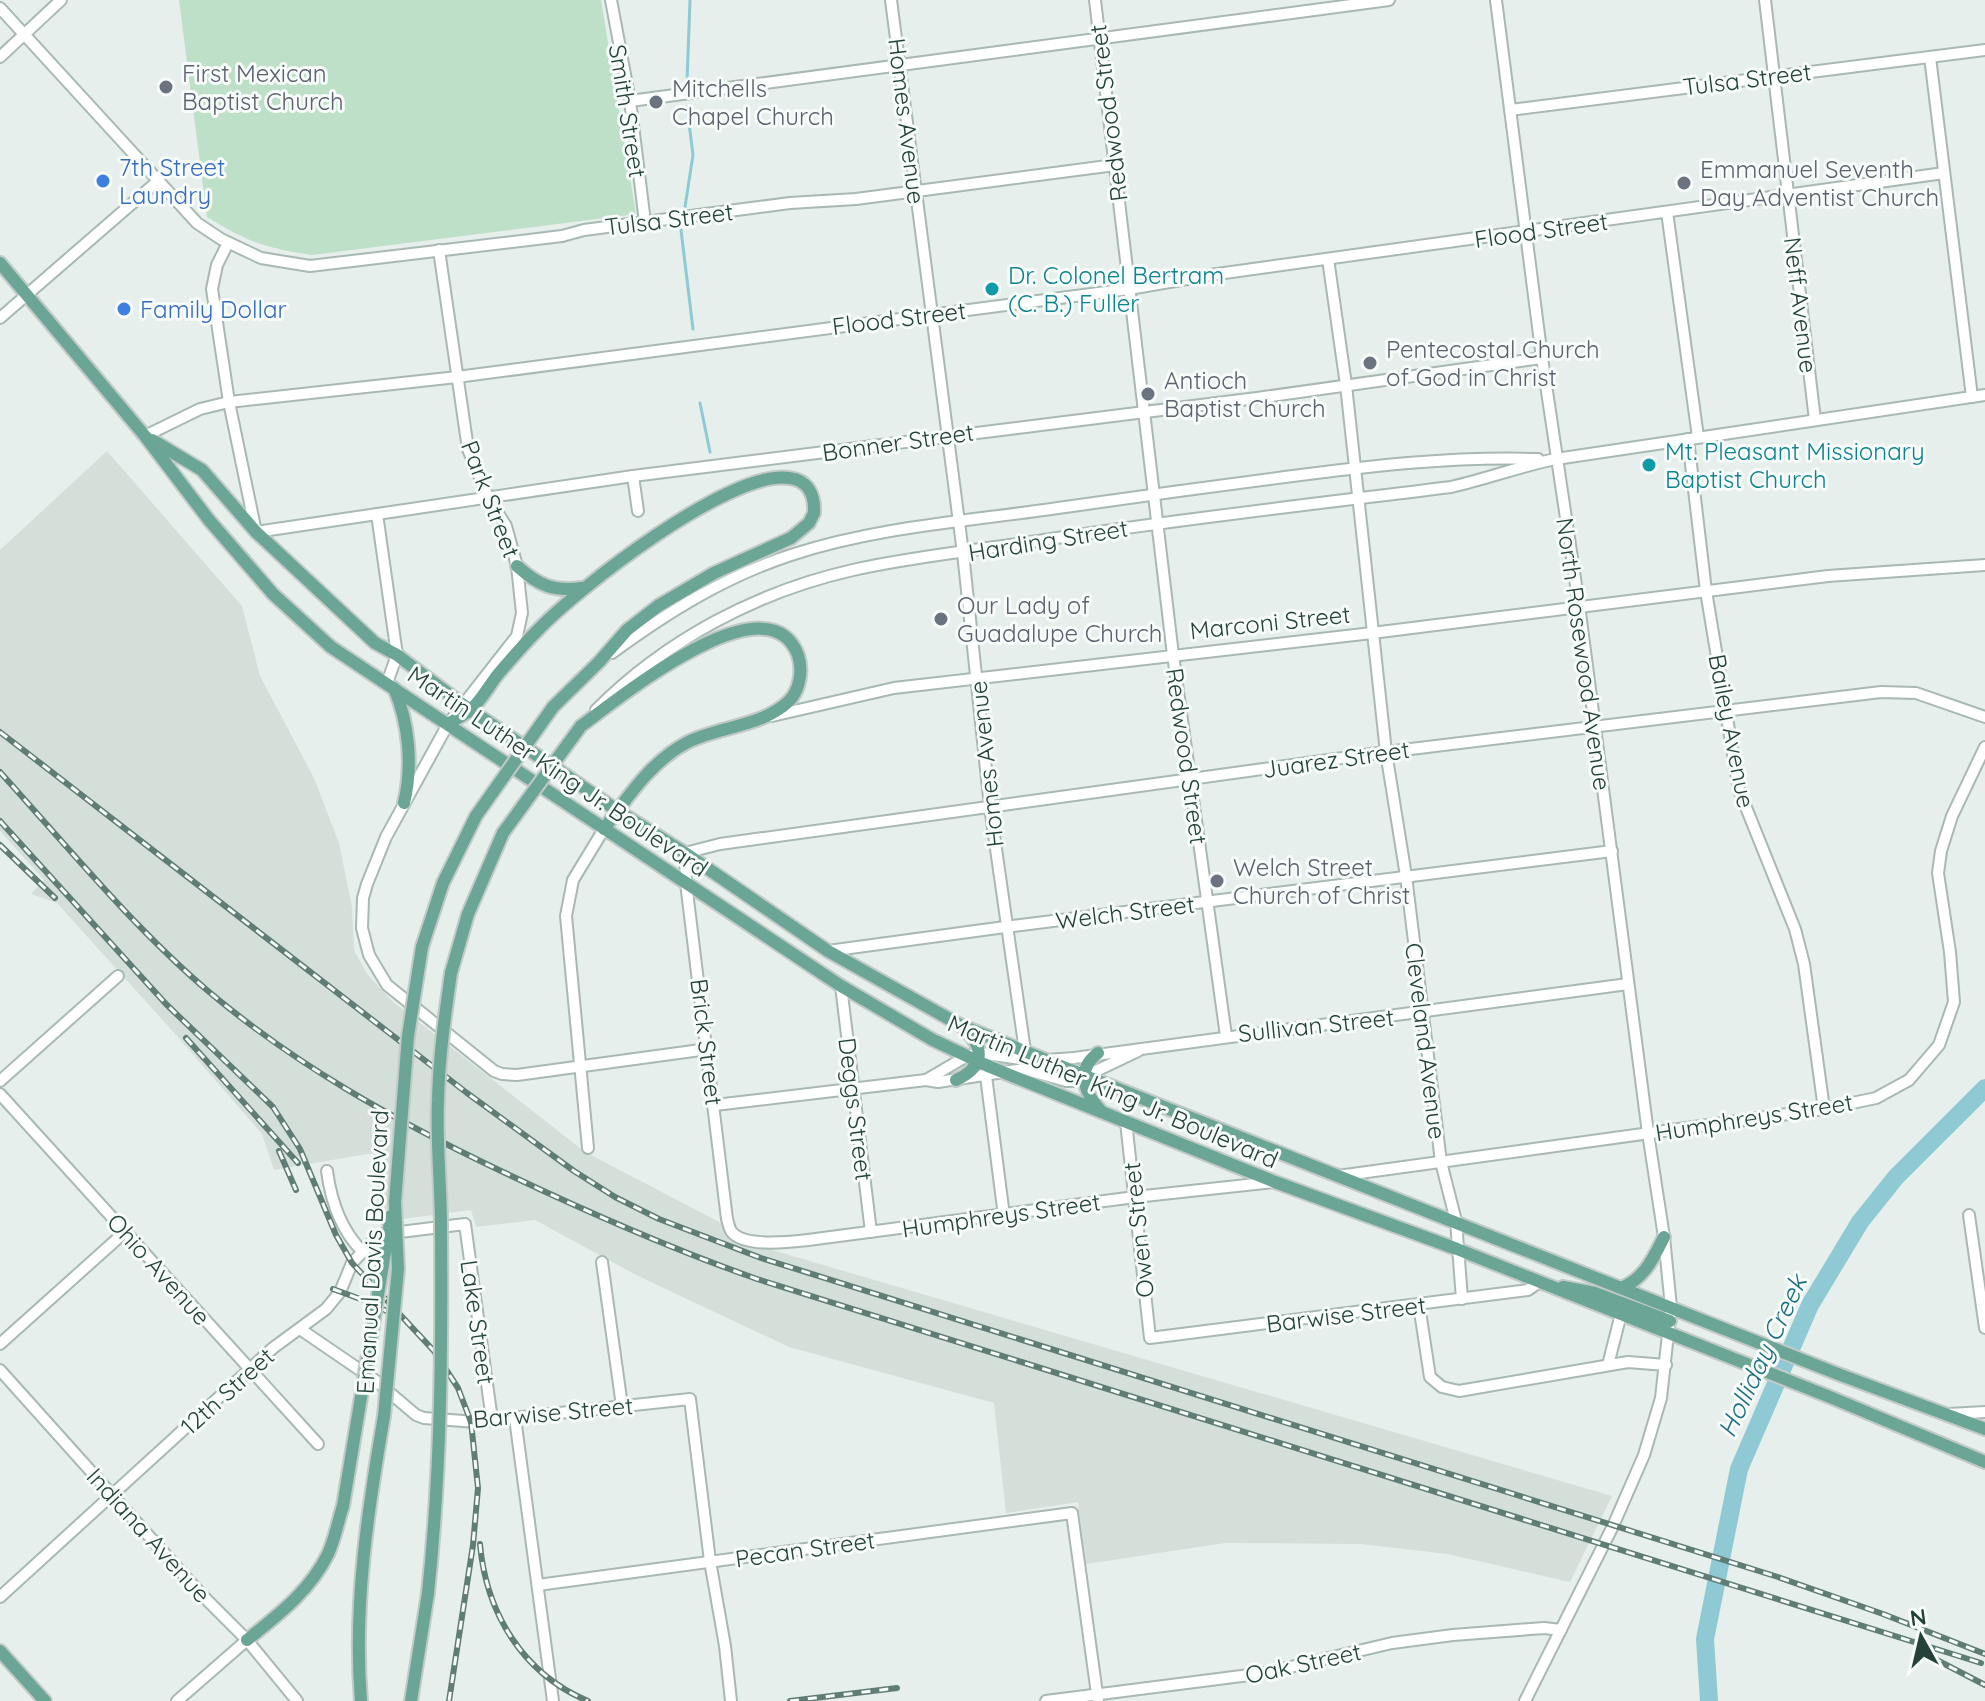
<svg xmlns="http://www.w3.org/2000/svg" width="1985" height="1701" font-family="Quicksand,sans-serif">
	<rect width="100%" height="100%" fill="#e6efeb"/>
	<!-- built -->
	<path fill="#d4dfda" d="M 107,451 L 242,606 L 260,676 L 314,778 L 339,843 L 352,907 L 354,950 L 367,974 L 392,1001 L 585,1152 L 723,1224 L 731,1238 L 1612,1496 L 1570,1582 L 1448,1554 L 1360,1544 L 1225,1543 L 1086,1564 L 1078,1502 L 1006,1513 L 994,1403 L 789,1347 L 638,1276 L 535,1220 L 476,1227 L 471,1210 L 380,1222 L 373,1153 L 274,1170 L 262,1134 L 177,1036 L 57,903 L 31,894 L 44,880 L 0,831 L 0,550 Z"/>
	<!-- park -->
	<path fill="#bfe0c8" d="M 179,0 L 601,0 L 636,214 L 312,255 C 265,248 248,242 207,217 Z"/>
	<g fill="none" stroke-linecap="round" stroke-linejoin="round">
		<!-- stream -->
		<g stroke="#8ec9d4" stroke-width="3">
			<path d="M 687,81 L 690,0"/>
			<path d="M 685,207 L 693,155 L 687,107"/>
			<path d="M 681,230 L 693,329"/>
			<path d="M 700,403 L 710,452"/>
		</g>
		<!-- river -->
		<path stroke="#8ec9d4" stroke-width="18" d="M 1709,1701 L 1705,1639 L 1739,1469 L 1810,1305 L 1860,1222 L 1896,1177 L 1985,1088"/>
		<defs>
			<g id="minor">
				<path d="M 611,0 L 630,101 L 645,222"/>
				<path d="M 891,0 L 963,553 L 990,807 L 1025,1051"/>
				<path d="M 1095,0 L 1173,655 L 1226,1036"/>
				<path d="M 1496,0 L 1542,358 L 1579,605 L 1648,1133 L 1664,1237 L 1671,1307 L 1661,1398 L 1644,1455 L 1613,1526 L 1525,1701"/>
				<path d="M 1765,0 L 1815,420"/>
				<path d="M 0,8 L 197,223 L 221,239 L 261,258 L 310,266 L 562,236 L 584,230 L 790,203 L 856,199 L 1115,165"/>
				<path d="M 0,57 L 61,0"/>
				<path d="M 1930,57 L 1972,397"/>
				<path d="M 630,101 L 1389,0"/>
				<path d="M 1510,110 L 1985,50"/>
				<path d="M 1667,212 L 1698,437"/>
				<path d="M 228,243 L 217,265 L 212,289 L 229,402 L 256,532 L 633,476 L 1257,398 L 1542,358"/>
				<path d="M 439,250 L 468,449 L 488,497 L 506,526 L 517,566 L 522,613 L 517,636 L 448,724 L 386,837 L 367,884 L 363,898 L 362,928 L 369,955 L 387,985 L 494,1071 L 502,1074 L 517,1075 L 708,1049"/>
				<path d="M 1328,259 L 1346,385 L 1386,752 L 1406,876 L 1441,1162 L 1456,1221 L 1462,1299"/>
				<path d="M 0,318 L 158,181"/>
				<path d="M 145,436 L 200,409 L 229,402 L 457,377 L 1129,289 L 1210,275 L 1944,173"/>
				<path d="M 1688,439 L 1706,591 L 1739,790 L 1795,929 L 1804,964 L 1824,1109"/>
				<path d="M 633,476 L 638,511"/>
				<path d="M 377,514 L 397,655 L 387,683"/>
				<path d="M 612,653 C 668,612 724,577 791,555 C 876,527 969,521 1058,508 C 1134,497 1209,487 1285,477 C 1370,466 1452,456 1538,459"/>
				<path d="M 596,710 C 666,640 756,592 853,570 C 915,556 980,550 1044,540 C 1179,519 1315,504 1451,487 C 1487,479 1520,466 1556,459 L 1985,395"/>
				<path d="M 772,716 L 894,688 L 1372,633 L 1828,576 L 1985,565"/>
				<path d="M 828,951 L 1005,927 L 1612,851"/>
				<path d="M 841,986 L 871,1232"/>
				<path d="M 986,1076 L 1004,1216"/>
				<path d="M 926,1080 L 967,1056 L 980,1053 L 1033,1061 L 1074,1058 L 1628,984"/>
				<path d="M 0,1081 L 118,976"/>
				<path d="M 0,1094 L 318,1444"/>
				<path d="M 715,1105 L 926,1080 L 938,1082 L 1024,1069 L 1066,1081 L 1075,1081 L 1138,1051"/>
				<path d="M 1126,1122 L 1150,1338 L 1528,1290 L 1539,1282"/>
				<path d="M 588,1148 L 566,916 L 573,880 L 604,829"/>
				<path d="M 327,1171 C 331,1201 341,1230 362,1251"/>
				<path d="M 1338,1176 L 1824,1109 L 1876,1098 L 1909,1080 L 1939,1045 L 1954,1002 L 1950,952 L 1938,873 L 1941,851 L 1952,816 L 1985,747"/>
				<path d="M 1274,1182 L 1135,1197 L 808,1240 C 790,1242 743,1248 731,1231 C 730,1230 727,1219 727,1219 L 686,883 L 685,853 L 720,844 L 1386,752 L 1881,692 L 1916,693 L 1985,717"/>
				<path d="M 1969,1215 L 1985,1328"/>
				<path d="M 602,1262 L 622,1406"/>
				<path d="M 1419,1305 L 1430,1377 L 1442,1387 L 1459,1391 L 1628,1362 L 1666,1365"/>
				<path d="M 300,1329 L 376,1381 L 416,1415 L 424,1418 L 476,1422 L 690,1399 L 710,1561 L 725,1646 L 731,1701"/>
				<path d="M 0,1344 L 126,1231"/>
				<path d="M 1608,1365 L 1621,1314"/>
				<path d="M 0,1370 L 200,1593 L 247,1640 L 297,1701"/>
				<path d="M 1949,1414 L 1985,1412"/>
				<path d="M 515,1418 L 553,1701"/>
				<path d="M 538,1585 L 1072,1513 L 1098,1701"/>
				<path d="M 0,1597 L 273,1348 L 326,1309 L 340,1292 L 352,1263 L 375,1239 L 400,1232 L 465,1224 L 492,1420"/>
				<path d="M 177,1701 L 247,1640"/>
				<path d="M 1046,1701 L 1265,1673 L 1392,1643 L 1453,1635 L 1544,1628 L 1561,1630"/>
			</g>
			<g id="major">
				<path d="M 0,263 L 145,436 L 209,520 L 273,594 L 331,647 L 841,986 L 933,1040 L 990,1067 L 1275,1182 L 1457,1249 L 1830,1397 L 1985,1462"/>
				<path d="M 152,440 L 202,470 L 256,532 L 375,643 L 397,655 L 462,704 L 618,811 L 685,853 L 828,951 L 960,1025 L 1083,1075 L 1838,1374 L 1985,1429"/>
				<path d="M 517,566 C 538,585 553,592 582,588"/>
				<path d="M 394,688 C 409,723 413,766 404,803"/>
				<path d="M 448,724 C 454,720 462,716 469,711 C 481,702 489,685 499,673 C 511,659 523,645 536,632 C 576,589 731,469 789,478 C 808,480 815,495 814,513 L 809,523 L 791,538 L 714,573 L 658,606 L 627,630 L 599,662 L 553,707"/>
				<path d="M 581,726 C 617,700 768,575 798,655 C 803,670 800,690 789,701 C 762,727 720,726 688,742 C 651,761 628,797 604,829"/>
				<path d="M 422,947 L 443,883 L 476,816"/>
				<path d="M 451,973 L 468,914 L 503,833"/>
				<path d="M 1098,1053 C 1075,1070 1085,1094 1101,1111"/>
				<path d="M 956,1080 C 981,1069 987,1050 966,1031"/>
				<path d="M 1563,1287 L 1595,1293 L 1670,1321"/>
				<path d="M 1621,1288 C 1644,1279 1653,1259 1664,1237"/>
				<path d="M 247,1640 C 278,1615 310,1591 328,1554 C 335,1539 338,1521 343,1506"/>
				<path d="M 0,1651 L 45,1701"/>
				<path d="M 361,1701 C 353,1606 368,1509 384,1416"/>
				<path d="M 411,1701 L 428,1593"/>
			</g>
		</defs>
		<!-- minor casing -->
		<use href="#minor" stroke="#a8b8b2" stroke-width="14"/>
		<!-- major casing -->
		<use href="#major" stroke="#c2cac8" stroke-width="16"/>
		<!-- minor -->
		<use href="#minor" stroke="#fff" stroke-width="10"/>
		<!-- major -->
		<use href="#major" stroke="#6aa596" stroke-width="12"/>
		<defs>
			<g id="rail">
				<path d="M 0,732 L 467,1093 L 574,1171 L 615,1197 L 659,1219 L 761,1258 L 1778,1577 L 1883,1614 L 1985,1654"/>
				<path d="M 0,772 C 67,846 132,926 208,991 C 297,1066 396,1121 501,1171 C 585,1211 669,1248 757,1279 L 1981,1663"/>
				<path d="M 0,821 L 166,1004 L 273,1107 L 300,1149 L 336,1235 L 352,1263 L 434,1351 L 458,1388 L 471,1422 L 478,1488 L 473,1545 L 449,1701"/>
				<path d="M 0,845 L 55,898"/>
				<path d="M 186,1038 L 298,1163"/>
				<path d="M 279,1151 L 296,1190"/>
				<path d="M 333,1289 L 374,1304 L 395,1316"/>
				<path d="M 480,1544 C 486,1613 523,1674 588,1701"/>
				<path d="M 1933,1658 L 1985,1685"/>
				<path d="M 790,1701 L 897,1688"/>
			</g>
		</defs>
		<!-- rail casing -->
		<use href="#rail" stroke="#5f7d75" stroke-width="6"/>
		<!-- rail -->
		<use href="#rail" stroke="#f7fbf9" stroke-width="3" stroke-dasharray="9" stroke-linecap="butt"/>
		<defs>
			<g id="major-bridge">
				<path d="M 476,816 L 553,707"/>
				<path d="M 503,833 L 581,726"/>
				<path d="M 384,1416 L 398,1269 L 395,1202 L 408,1036 L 422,947"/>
				<path d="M 343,1506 L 391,1216"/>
				<path d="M 428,1593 C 441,1471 442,1350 441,1228 C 441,1185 436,1142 438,1100 C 439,1057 445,1015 451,973"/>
			</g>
		</defs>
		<!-- major-bridge casing -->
		<use href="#major-bridge" stroke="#c2cac8" stroke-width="16" stroke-linecap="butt"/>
		<!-- major-bridge -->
		<use href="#major-bridge" stroke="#6aa596" stroke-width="12"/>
	</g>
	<!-- markers -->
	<g fill="#6b7280" stroke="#f7fbf9" stroke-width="3">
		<circle cx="166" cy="87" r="8"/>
		<circle cx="656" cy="102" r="8"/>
		<circle cx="1684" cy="183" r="8"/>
		<circle cx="1370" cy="363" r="8"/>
		<circle cx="1148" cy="394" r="8"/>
		<circle cx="941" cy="619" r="8"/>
		<circle cx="1217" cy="881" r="8"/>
	</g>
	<g fill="#3f7fe0" stroke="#f7fbf9" stroke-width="3">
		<circle cx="103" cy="181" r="8"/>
		<circle cx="124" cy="309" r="8"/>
	</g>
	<g fill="#0f9aa8" stroke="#f7fbf9" stroke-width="3">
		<circle cx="992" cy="289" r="8"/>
		<circle cx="1649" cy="465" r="8"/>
	</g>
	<g text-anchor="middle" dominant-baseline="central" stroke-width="6" stroke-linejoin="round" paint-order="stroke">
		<!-- worship labels -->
		<g font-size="24" fill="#5b616d" stroke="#f7fbf9" text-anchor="start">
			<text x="182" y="73">First Mexican<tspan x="182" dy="28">Baptist Church</tspan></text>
			<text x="672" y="88">Mitchells<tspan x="672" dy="28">Chapel Church</tspan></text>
			<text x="1700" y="169">Emmanuel Seventh<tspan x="1700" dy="28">Day Adventist Church</tspan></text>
			<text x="1386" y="349">Pentecostal Church<tspan x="1386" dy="28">of God in Christ</tspan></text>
			<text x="1164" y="380">Antioch<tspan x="1164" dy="28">Baptist Church</tspan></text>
			<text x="957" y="605">Our Lady of<tspan x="957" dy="28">Guadalupe Church</tspan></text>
			<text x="1233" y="867">Welch Street<tspan x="1233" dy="28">Church of Christ</tspan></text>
		</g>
		<!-- street labels -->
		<g font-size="24" fill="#24423a" stroke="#f7fbf9">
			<text transform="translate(1747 79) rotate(-7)">Tulsa Street</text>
			<text transform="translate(628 111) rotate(81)">Smith Street</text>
			<text transform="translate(1108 113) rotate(-97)">Redwood Street</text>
			<text transform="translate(907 121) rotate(83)">Homes Avenue</text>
			<text transform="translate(669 219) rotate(-7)">Tulsa Street</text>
			<text transform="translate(1541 230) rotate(-8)">Flood Street</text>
			<text transform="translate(1801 305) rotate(83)">Neff Avenue</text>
			<text transform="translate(899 318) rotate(-7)">Flood Street</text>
			<text transform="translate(898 442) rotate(-8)">Bonner Street</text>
			<text transform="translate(491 499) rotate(69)">Park Street</text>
			<text transform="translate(1048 540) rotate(-9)">Harding Street</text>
			<text transform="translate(1270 622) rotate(-6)">Marconi Street</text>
			<text transform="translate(1584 654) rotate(82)">North Rosewood Avenue</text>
			<text transform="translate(1732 731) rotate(79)">Bailey Avenue</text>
			<text transform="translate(1187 756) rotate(82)">Redwood Street</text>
			<text transform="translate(1336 759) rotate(-8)">Juarez Street</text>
			<text transform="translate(986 764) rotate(-96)">Homes Avenue</text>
			<text transform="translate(558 771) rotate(34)">Martin Luther King Jr. Boulevard</text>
			<text transform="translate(1125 912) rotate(-7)">Welch Street</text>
			<text transform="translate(1316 1025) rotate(-6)">Sullivan Street</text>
			<text transform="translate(1426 1041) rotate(83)">Cleveland Avenue</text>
			<text transform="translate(707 1042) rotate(83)">Brick Street</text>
			<text transform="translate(1113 1091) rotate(23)">Martin Luther King Jr. Boulevard</text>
			<text transform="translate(856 1109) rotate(83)">Deggs Street</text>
			<text transform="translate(1754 1117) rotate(-9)">Humphreys Street</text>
			<text transform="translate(1001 1215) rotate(-8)">Humphreys Street</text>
			<text transform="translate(1138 1230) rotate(-96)">Owen Street</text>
			<text transform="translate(372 1252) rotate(-87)">Emanual Davis Boulevard</text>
			<text transform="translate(159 1269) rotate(48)">Ohio Avenue</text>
			<text transform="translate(1346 1314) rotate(-7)">Barwise Street</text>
			<text transform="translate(478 1322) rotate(82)">Lake Street</text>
			<text transform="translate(227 1391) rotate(-42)">12th Street</text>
			<text transform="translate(553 1412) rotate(-5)">Barwise Street</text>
			<text transform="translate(149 1535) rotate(48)">Indiana Avenue</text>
			<text transform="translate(805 1549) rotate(-8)">Pecan Street</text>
			<text transform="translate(1303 1663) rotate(-12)">Oak Street</text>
		</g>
		<!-- shop labels -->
		<g font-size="24" fill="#366cbe" stroke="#f7fbf9" text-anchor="start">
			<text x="119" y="167">7th Street<tspan x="119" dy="28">Laundry</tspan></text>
			<text x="140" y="309">Family Dollar</text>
		</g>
		<!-- culture labels -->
		<g font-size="24" fill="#0d838f" stroke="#f7fbf9" text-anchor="start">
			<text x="1008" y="275">Dr. Colonel Bertram<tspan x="1008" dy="28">(C. B.) Fuller</tspan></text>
			<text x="1665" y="451">Mt. Pleasant Missionary<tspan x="1665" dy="28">Baptist Church</tspan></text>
		</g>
		<!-- water labels -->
		<g font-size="26" font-style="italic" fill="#1c6f80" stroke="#f7fbf9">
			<text transform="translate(1762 1356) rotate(-65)">Holliday Creek</text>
		</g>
	</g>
	<!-- north arrow -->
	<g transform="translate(1921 1637) rotate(352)" stroke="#f7fbf9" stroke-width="6" paint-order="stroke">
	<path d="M0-6L14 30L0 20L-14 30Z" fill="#24423a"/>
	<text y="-12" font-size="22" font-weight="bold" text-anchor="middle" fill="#24423a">N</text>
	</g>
</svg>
